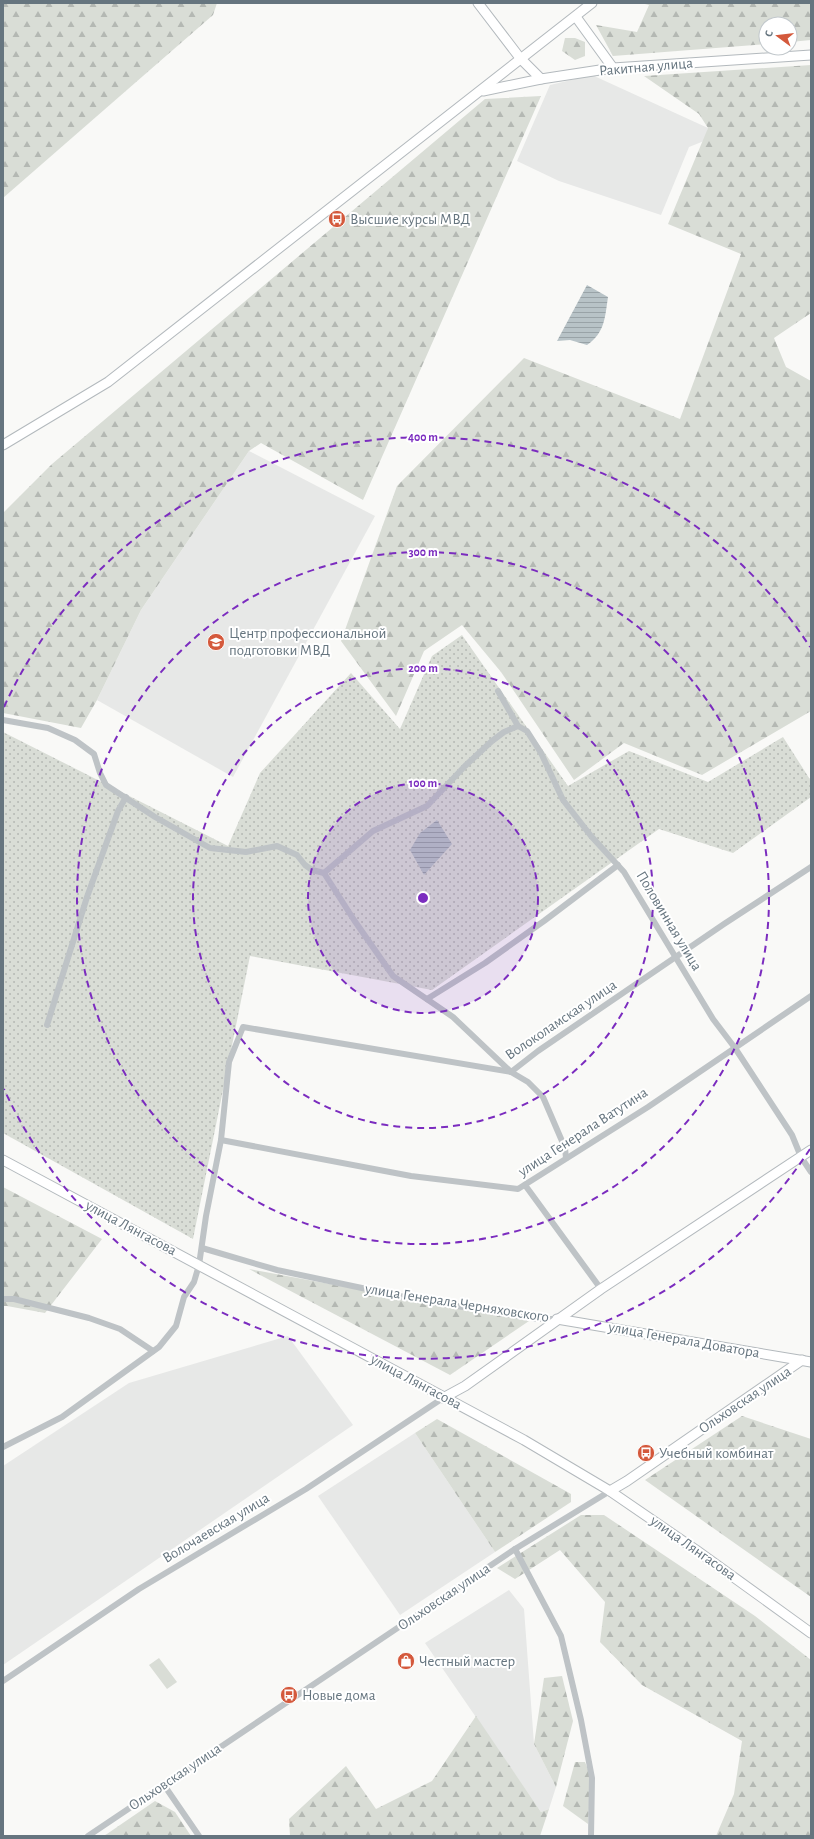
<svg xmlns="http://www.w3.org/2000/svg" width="814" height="1839" font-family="'Alegreya Sans',sans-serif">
	<defs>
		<pattern id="forest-firs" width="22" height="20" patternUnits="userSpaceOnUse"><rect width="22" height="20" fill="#d9ddd6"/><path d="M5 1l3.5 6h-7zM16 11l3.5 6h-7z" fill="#b4b8b3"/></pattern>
		<pattern id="garden-dots" width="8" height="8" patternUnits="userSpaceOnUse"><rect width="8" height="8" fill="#d9ddd6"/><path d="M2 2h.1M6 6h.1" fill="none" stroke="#b4b8b3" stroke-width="1.8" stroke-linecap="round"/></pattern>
		<pattern id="water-rules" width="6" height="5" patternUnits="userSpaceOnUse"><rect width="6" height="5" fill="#b8c3c7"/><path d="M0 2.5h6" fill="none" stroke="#99a3a7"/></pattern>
	</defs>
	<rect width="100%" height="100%" fill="#f9f9f7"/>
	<!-- built -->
	<g fill="#e7e8e7">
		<path d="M 592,75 L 708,128 L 704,141 L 689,147 L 661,215 L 559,181 L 517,161 L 550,85 Z"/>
		<path d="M 249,451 L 375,516 L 233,777 L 97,700 L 141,610 Z"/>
		<path d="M 288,1336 L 353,1425 L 3,1665 L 3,1466 L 129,1383 Z"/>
		<path d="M 415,1433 L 495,1552 L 400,1615 L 318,1496 Z"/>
		<path d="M 509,1590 L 524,1609 L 534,1744 L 556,1787 L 549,1809 L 541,1812 L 425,1643 Z"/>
	</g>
	<!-- forest -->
	<g fill="url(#forest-firs)">
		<path d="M 3,3 L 217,3 L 213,15 L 3,198 Z"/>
		<path d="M 641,3 L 811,3 L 811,40 L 790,42 L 790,24 L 766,24 L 766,44 L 613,56 L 596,25 L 637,32 L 649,5 Z"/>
		<path d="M 565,38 L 575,38 L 585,42 L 585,56 L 575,60 L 562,51 Z"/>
		<path d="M 811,65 L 811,313 L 774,338 L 786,367 L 811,381 L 811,711 L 702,775 L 624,743 L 574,780 L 501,672 L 462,625 L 424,651 L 396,716 L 341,641 L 397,486 L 524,358 L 680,419 L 741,254 L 668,224 L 708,128 L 699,114 L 644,76 Z"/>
		<path d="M 541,96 L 363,500 L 261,443 L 249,451 L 141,610 L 97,700 L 81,728 L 3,713 L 3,513 L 52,464 L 485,99 Z"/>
		<path d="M 3,1187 L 102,1239 L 45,1313 L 7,1306 L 3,1306 Z"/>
		<path d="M 249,1269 L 529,1321 L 450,1375 Z"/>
		<path d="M 742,1416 L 811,1439 L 811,1597 L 645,1480 Z"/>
		<path d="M 437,1419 L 571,1494 L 571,1502 L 495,1552 L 415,1433 Z"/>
		<path d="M 581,1515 L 604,1515 L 755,1616 L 811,1660 L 811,1836 L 716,1836 L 734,1794 L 742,1741 L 642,1685 L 600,1642 L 605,1602 L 560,1550 L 515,1579 L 497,1568 Z"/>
		<path d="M 562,1676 L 573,1721 L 556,1787 L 534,1744 L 544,1678 Z"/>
		<path d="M 476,1716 L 541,1812 L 549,1809 L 540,1836 L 290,1836 L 289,1819 L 346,1766 L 376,1809 L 432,1781 Z"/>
		<path d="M 575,1762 L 585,1762 L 591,1777 L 588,1824 L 563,1806 Z"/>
		<path d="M 155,1801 L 175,1812 L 191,1836 L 104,1836 Z"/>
	</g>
	<!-- park -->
	<path fill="#d9ddd6" d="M 159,1658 L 177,1682 L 167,1689 L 149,1665 Z"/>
	<!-- garden -->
	<path fill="url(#garden-dots)" d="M 462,635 L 568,786 L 629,751 L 708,782 L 783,737 L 811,781 L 811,797 L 733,853 L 659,829 L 432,990 L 250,956 L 193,1239 L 3,1133 L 3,732 L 228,846 L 260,773 L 351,673 L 400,729 L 432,656 Z"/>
	<!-- water -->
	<g fill="url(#water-rules)">
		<path d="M 587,285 L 608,297 C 605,317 605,333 587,345 L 570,340 L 557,341 Z"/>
		<path d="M 437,820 L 452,844 L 424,875 L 410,850 L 420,833 Z"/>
	</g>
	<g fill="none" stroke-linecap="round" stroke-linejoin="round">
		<defs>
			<g id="secondary">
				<path d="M 478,3 L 520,58 L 541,79"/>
				<path d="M 576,17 L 613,68"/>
				<path d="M 483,91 L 541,79 L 613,68 L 811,55"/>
				<path d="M 3,445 L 108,382 L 592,3"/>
				<path d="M 3,1160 L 524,1440 L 610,1491 L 696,1550 L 811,1633"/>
				<path d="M 557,1319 L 811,1362"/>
				<path d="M 443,1398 L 465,1386 L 601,1289 L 811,1150"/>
				<path d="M 610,1491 L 627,1481 L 802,1360"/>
			</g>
		</defs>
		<!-- secondary casing -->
		<use href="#secondary" stroke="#b3b9bd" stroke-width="11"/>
		<!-- street -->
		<g stroke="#bec3c6" stroke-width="6">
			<path d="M 498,691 L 518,726 L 527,731 L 541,753 L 563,800 L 591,836 L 624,872 L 713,1019 L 735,1048 L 792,1135 L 801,1157 L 811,1172"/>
			<path d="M 3,720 L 48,728 L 75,740 L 94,754 L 100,773 L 106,785 L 155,817 L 210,848 L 246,852 L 277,846 L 297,855 L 305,865 L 312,870 L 324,873 L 354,920 L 393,976 L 453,1017 L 511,1072 L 528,1082 L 543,1097 L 565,1148 L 566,1158"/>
			<path d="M 324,873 L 373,831 L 427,806 L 465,766 L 492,741 L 504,732 L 518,726"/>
			<path d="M 427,999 L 485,963 L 544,921 L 618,865"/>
			<path d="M 47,1025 L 87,897 L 118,811 L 126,797"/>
			<path d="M 221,1140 L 411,1176 L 518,1189 L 648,1107 L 811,996"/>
			<path d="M 525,1185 L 601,1289"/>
			<path d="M 202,1248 L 277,1270 L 414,1299 L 537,1319 L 557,1319"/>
			<path d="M 3,1299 L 14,1299 L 89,1318 L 120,1329 L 153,1351"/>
			<path d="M 3,1447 L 62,1417 L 159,1347 L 176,1326 L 184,1297 L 194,1282 L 199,1265 L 206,1216 L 221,1140 L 229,1062 L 243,1027 L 511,1072 L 538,1051 L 724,924 L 811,867"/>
			<path d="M 515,1549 L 561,1636 L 581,1720 L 592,1778 L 591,1836"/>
			<path d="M 3,1681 L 139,1589 L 306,1489 L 443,1398"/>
			<path d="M 164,1785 L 199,1836"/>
			<path d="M 88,1836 L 515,1549 L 610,1491"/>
		</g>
		<!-- secondary -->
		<use href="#secondary" stroke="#fff" stroke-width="9"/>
	</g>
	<!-- distance rings -->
	<circle cx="423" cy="898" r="115" fill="#7b2cbf" fill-opacity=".12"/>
	<g fill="none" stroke="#7b2cbf" stroke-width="2" stroke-dasharray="7 5">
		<circle cx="423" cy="898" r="115"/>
		<circle cx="423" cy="898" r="230"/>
		<circle cx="423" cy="898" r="346"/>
		<path d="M810 1149A461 461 0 0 1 4 1089M4 707A461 461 0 0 1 810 647"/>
	</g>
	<!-- icons -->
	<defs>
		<symbol id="bus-disc" viewBox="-11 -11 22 22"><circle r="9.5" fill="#d4593c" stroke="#fff"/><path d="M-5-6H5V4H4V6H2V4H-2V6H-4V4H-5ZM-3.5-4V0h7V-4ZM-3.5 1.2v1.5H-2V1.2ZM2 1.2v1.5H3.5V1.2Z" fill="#fff"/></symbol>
		<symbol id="university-disc" viewBox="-11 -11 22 22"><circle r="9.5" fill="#d4593c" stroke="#fff"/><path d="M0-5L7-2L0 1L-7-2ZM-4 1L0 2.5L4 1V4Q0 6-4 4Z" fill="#fff"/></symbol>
		<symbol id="shop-disc" viewBox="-11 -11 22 22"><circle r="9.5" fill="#d4593c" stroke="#fff"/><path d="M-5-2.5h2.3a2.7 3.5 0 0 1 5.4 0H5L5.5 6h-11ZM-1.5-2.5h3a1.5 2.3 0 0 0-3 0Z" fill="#fff"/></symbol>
	</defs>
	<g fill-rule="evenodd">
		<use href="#bus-disc" x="327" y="209" width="20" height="20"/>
		<use href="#university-disc" x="206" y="632" width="20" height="20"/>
		<use href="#bus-disc" x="636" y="1443" width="20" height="20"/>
		<use href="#shop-disc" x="396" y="1651" width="20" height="20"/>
		<use href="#bus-disc" x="279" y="1685" width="20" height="20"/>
	</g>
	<g text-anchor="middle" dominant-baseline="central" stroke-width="4" stroke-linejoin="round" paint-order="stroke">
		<!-- street labels -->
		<g font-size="15" fill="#66757f" stroke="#fff">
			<text transform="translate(646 67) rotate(-5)">Ракитная улица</text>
			<text transform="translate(669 921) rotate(59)">Половинная улица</text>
			<text transform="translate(561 1020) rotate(-34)">Волоколамская улица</text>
			<text transform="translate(583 1132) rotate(-33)">улица Генерала Ватутина</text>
			<text transform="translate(131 1228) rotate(28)">улица Лянгасова</text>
			<text transform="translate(457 1303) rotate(9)">улица Генерала Черняховского</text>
			<text transform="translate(684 1340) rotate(10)">улица Генерала Доватора</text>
			<text transform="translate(416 1382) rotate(28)">улица Лянгасова</text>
			<text transform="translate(745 1400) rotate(-34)">Ольховская улица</text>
			<text transform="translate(216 1528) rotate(-31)">Волочаевская улица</text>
			<text transform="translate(693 1548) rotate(35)">улица Лянгасова</text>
			<text transform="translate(444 1597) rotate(-34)">Ольховская улица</text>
			<text transform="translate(175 1777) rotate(-34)">Ольховская улица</text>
		</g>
		<!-- poi labels -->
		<g font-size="15" fill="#66757f" stroke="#fff" text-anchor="start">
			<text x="350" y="219">Высшие курсы МВД</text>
			<text x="229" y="633">Центр профессиональной<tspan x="229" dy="17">подготовки МВД</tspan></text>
			<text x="659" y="1453">Учебный комбинат</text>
			<text x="419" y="1661">Честный мастер</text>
			<text x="302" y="1695">Новые дома</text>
		</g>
	</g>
	<circle cx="423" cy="898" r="6" fill="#7b2cbf" stroke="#fff" stroke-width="2"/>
	<g font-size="12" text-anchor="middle" font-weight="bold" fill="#7b2cbf" stroke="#fff" stroke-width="4" stroke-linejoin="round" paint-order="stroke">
		<text x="423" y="441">400 m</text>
		<text x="423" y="556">300 m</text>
		<text x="423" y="672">200 m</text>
		<text x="423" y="787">100 m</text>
	</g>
	<!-- border -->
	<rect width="814" height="1839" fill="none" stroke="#66757f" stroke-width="8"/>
	<!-- north arrow -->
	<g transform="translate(778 36) rotate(285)"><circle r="19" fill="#ffffff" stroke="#c2c8cc"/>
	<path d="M0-3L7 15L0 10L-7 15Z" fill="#d4593c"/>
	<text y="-6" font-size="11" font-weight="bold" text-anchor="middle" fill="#66757f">С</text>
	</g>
</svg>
